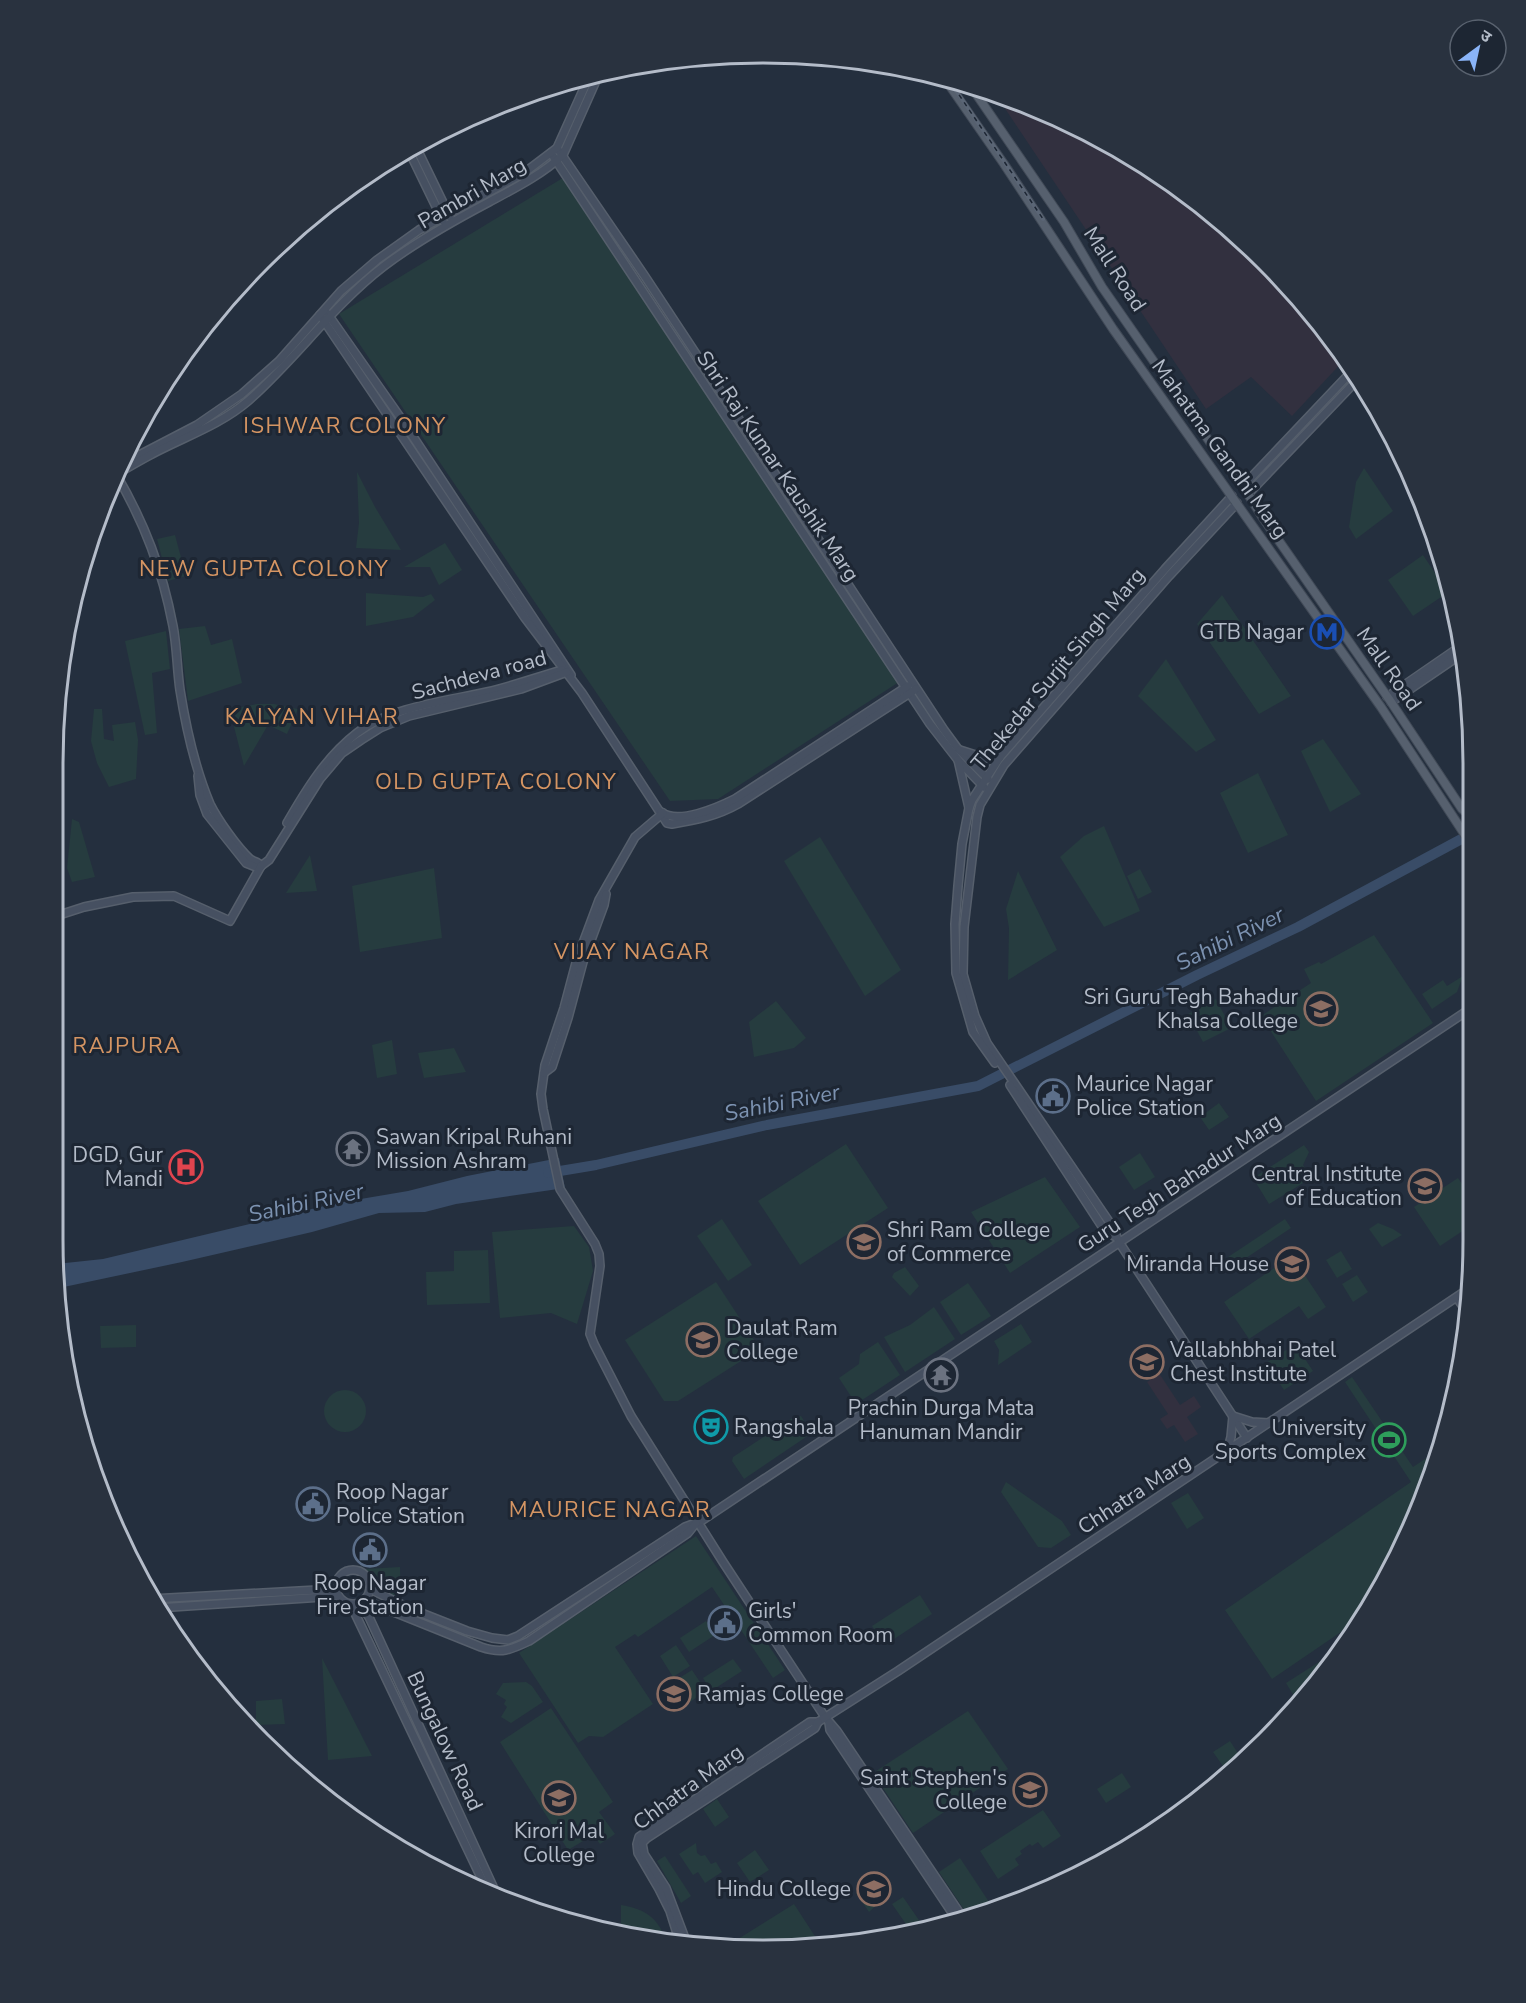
<svg xmlns="http://www.w3.org/2000/svg" width="1526" height="2003" font-family="'Nunito Sans','Noto Sans Devanagari',sans-serif">
	<rect width="100%" height="100%" fill="#242f3e"/>
	<!-- medical -->
	<g fill="#32303f">
		<path d="M 996,95 L 1035,106 L 1157,172 L 1265,260 L 1346,358 L 1292,416 L 1251,377 L 1206,409 Z"/>
		<path d="M 1149,1358 L 1180,1405 L 1194,1396 L 1201,1407 L 1187,1417 L 1198,1434 L 1185,1442 L 1174,1425 L 1167,1429 L 1160,1419 L 1168,1414 L 1147,1382 L 1150,1380 L 1140,1364 Z"/>
	</g>
	<!-- green -->
	<g fill="#263c3f">
		<path d="M 566,176 L 899,682 L 718,799 L 670,801 L 339,314 Z"/>
		<path d="M 1364,468 L 1393,511 L 1356,539 L 1349,527 L 1356,482 Z"/>
		<path d="M 357,472 L 375,507 L 401,550 L 356,548 L 359,523 Z"/>
		<path d="M 175,535 L 186,576 L 168,581 L 157,539 Z"/>
		<path d="M 445,543 L 462,570 L 439,585 L 430,567 L 404,567 Z"/>
		<path d="M 1423,555 L 1445,588 L 1447,593 L 1413,616 L 1388,580 Z"/>
		<path d="M 366,593 L 423,597 L 431,594 L 435,600 L 413,617 L 366,626 Z"/>
		<path d="M 1222,595 L 1291,696 L 1259,714 L 1197,624 Z"/>
		<path d="M 205,626 L 211,645 L 232,639 L 242,683 L 188,701 L 179,629 Z"/>
		<path d="M 166,631 L 170,669 L 152,673 L 157,733 L 145,735 L 125,641 Z"/>
		<path d="M 1166,659 L 1216,740 L 1196,752 L 1138,696 Z"/>
		<path d="M 257,704 L 274,704 L 298,709 L 287,734 L 268,725 L 244,766 L 230,711 L 236,708 Z"/>
		<path d="M 94,709 L 102,709 L 104,739 L 114,741 L 112,725 L 135,722 L 138,740 L 136,779 L 109,787 L 97,763 L 91,741 Z"/>
		<path d="M 1323,739 L 1361,794 L 1330,812 L 1301,751 Z"/>
		<path d="M 1258,773 L 1288,835 L 1248,853 L 1220,793 Z"/>
		<path d="M 72,819 L 79,822 L 95,877 L 72,882 L 67,868 Z"/>
		<path d="M 1104,826 L 1140,911 L 1104,927 L 1060,857 L 1084,836 Z"/>
		<path d="M 820,837 L 901,970 L 865,996 L 784,861 Z"/>
		<path d="M 310,855 L 317,891 L 286,893 Z"/>
		<path d="M 434,868 L 442,938 L 360,952 L 352,886 Z"/>
		<path d="M 1140,869 L 1152,892 L 1138,899 L 1127,876 Z"/>
		<path d="M 1018,871 L 1057,950 L 1008,980 L 1009,928 L 1006,909 Z"/>
		<path d="M 1374,935 L 1433,1023 L 1316,1101 L 1261,1016 L 1311,983 L 1304,969 L 1319,962 L 1321,964 Z"/>
		<path d="M 1463,976 L 1457,992 L 1432,1009 L 1422,994 L 1443,980 L 1447,986 Z"/>
		<path d="M 1216,999 L 1231,1028 L 1203,1042 L 1188,1014 Z"/>
		<path d="M 776,1001 L 806,1038 L 794,1048 L 754,1057 L 749,1022 Z"/>
		<path d="M 392,1040 L 397,1074 L 377,1078 L 372,1045 Z"/>
		<path d="M 454,1048 L 466,1072 L 424,1078 L 418,1053 Z"/>
		<path d="M 1219,1103 L 1229,1117 L 1209,1130 L 1200,1117 Z"/>
		<path d="M 846,1144 L 888,1208 L 800,1265 L 758,1201 Z"/>
		<path d="M 1304,1145 L 1309,1152 L 1303,1165 L 1311,1178 L 1269,1204 L 1253,1178 Z"/>
		<path d="M 1140,1153 L 1155,1177 L 1134,1190 L 1119,1167 Z"/>
		<path d="M 1045,1177 L 1080,1227 L 1010,1273 L 971,1212 Z"/>
		<path d="M 1458,1178 L 1467,1191 L 1467,1228 L 1440,1246 L 1414,1207 Z"/>
		<path d="M 722,1219 L 752,1265 L 728,1281 L 697,1236 Z"/>
		<path d="M 1285,1219 L 1291,1228 L 1231,1268 L 1225,1259 Z"/>
		<path d="M 1378,1223 L 1393,1229 L 1402,1235 L 1382,1247 L 1369,1229 Z"/>
		<path d="M 574,1226 L 589,1247 L 593,1271 L 577,1324 L 551,1313 L 500,1318 L 492,1232 Z"/>
		<path d="M 488,1250 L 490,1303 L 427,1305 L 426,1272 L 454,1271 L 454,1251 Z"/>
		<path d="M 1341,1251 L 1352,1269 L 1337,1278 L 1326,1260 Z"/>
		<path d="M 1292,1256 L 1326,1307 L 1308,1319 L 1299,1306 L 1249,1339 L 1224,1302 Z"/>
		<path d="M 905,1267 L 919,1286 L 910,1296 L 892,1277 L 894,1273 Z"/>
		<path d="M 1357,1275 L 1368,1292 L 1353,1302 L 1342,1284 Z"/>
		<path d="M 716,1282 L 760,1349 L 678,1401 L 664,1401 L 625,1340 Z"/>
		<path d="M 968,1283 L 991,1316 L 961,1335 L 940,1302 Z"/>
		<path d="M 934,1307 L 955,1339 L 905,1372 L 884,1337 L 910,1325 Z"/>
		<path d="M 1021,1324 L 1032,1342 L 998,1365 L 999,1350 L 994,1341 Z"/>
		<path d="M 136,1325 L 136,1347 L 101,1348 L 100,1326 Z"/>
		<path d="M 878,1342 L 900,1375 L 856,1404 L 839,1378 L 859,1364 L 860,1354 Z"/>
		<path d="M 1295,1344 L 1313,1371 L 1284,1390 L 1266,1363 Z"/>
		<path d="M 1352,1377 L 1413,1467 L 1440,1449 L 1436,1469 L 1378,1596 L 1360,1619 L 1272,1679 L 1225,1610 L 1411,1482 L 1345,1382 Z"/>
		<circle cx="345" cy="1411" r="21"/>
		<path d="M 801,1416 L 812,1433 L 744,1479 L 732,1461 L 733,1457 L 794,1417 Z"/>
		<path d="M 1006,1482 L 1062,1521 L 1071,1535 L 1051,1548 L 1038,1547 L 1001,1492 Z"/>
		<path d="M 1188,1493 L 1204,1518 L 1187,1529 L 1171,1503 Z"/>
		<path d="M 696,1536 L 785,1670 L 773,1678 L 712,1587 L 638,1637 L 635,1634 L 615,1647 L 653,1704 L 603,1737 L 589,1736 L 578,1743 L 519,1653 Z"/>
		<path d="M 400,1567 L 401,1599 L 374,1589 L 373,1582 L 365,1569 Z"/>
		<path d="M 920,1595 L 932,1614 L 885,1645 L 872,1626 Z"/>
		<path d="M 706,1621 L 715,1635 L 689,1652 L 680,1638 Z"/>
		<path d="M 676,1645 L 690,1666 L 673,1677 L 660,1656 Z"/>
		<path d="M 1330,1655 L 1331,1657 L 1297,1701 L 1286,1683 Z"/>
		<path d="M 322,1658 L 372,1756 L 328,1760 Z"/>
		<path d="M 733,1659 L 742,1671 L 711,1691 L 703,1678 Z"/>
		<path d="M 692,1670 L 706,1691 L 690,1702 L 676,1680 Z"/>
		<path d="M 526,1682 L 532,1686 L 543,1702 L 511,1723 L 501,1717 L 507,1707 L 504,1704 L 506,1700 L 496,1694 L 503,1683 Z"/>
		<path d="M 282,1699 L 285,1724 L 256,1725 L 256,1701 Z"/>
		<path d="M 551,1708 L 613,1802 L 599,1812 L 615,1834 L 600,1844 L 593,1835 L 568,1850 L 500,1742 Z"/>
		<path d="M 968,1711 L 1008,1769 L 913,1833 L 873,1773 Z"/>
		<path d="M 1230,1741 L 1243,1761 L 1228,1773 L 1213,1752 Z"/>
		<path d="M 1122,1773 L 1131,1787 L 1106,1803 L 1097,1789 Z"/>
		<path d="M 717,1799 L 729,1817 L 715,1827 L 703,1809 Z"/>
		<path d="M 1043,1810 L 1061,1836 L 1043,1848 L 1038,1842 L 1032,1846 L 1030,1844 L 1020,1851 L 1022,1854 L 1015,1859 L 1019,1865 L 998,1879 L 980,1851 Z"/>
		<path d="M 696,1843 L 697,1853 L 701,1856 L 705,1855 L 711,1864 L 716,1862 L 722,1872 L 705,1883 L 698,1872 L 693,1875 L 679,1854 Z"/>
		<path d="M 755,1850 L 769,1870 L 750,1882 L 737,1863 Z"/>
		<path d="M 665,1856 L 691,1896 L 681,1903 L 657,1861 Z"/>
		<path d="M 960,1858 L 995,1911 L 969,1917 L 939,1872 Z"/>
		<path d="M 869,1883 L 882,1900 L 869,1912 L 856,1893 Z"/>
		<path d="M 903,1897 L 923,1926 L 909,1929 L 908,1927 L 892,1904 Z"/>
		<path d="M 794,1904 L 822,1947 L 810,1949 L 730,1944 Z"/>
		<path d="M 621,1905 C 645,1909 657,1917 666,1940 L 621,1936 Z"/>
	</g>
	<!-- water -->
	<path fill="#394c67" d="M 559,1158 L 565,1188 L 456,1204 L 425,1212 L 379,1213 L 312,1232 L 182,1262 L 59,1288 L 56,1264 L 103,1259 L 337,1203 L 408,1191 L 467,1176 Z"/>
	<g fill="none" stroke-linecap="round" stroke-linejoin="round">
		<!-- river -->
		<path stroke="#394c67" stroke-width="10" d="M 548,1173 L 596,1165 L 767,1125 L 978,1086 L 1197,975 L 1298,927 L 1467,836"/>
		<defs>
			<g id="secondary">
				<path d="M 416,147 L 450,217"/>
				<path d="M 557,148 L 644,275 L 944,730 L 958,749 L 988,779"/>
				<path d="M 409,151 L 443,221"/>
				<path d="M 551,153 L 930,724 L 958,760 L 984,787"/>
				<path d="M 327,313 L 400,417 L 571,675"/>
				<path d="M 320,315 L 525,618 L 582,693 L 667,823 L 672,824 C 696,820 717,816 738,804 L 916,689"/>
				<path d="M 120,465 L 197,425 L 242,394 L 279,361 L 341,291 L 377,260 L 419,230 L 524,173 L 557,148 L 589,77"/>
				<path d="M 116,474 C 128,468 140,460 152,454 C 184,437 220,425 248,401 C 296,359 333,305 384,266 C 417,241 453,221 489,202 C 515,188 541,175 563,155 L 599,74"/>
				<path d="M 116,474 C 145,524 162,569 173,626 C 177,647 177,669 180,690 C 186,728 195,768 210,804 C 218,820 237,847 250,859 C 255,863 257,860 261,866"/>
				<path d="M 1244,485 L 1354,369"/>
				<path d="M 1249,493 L 1359,378"/>
				<path d="M 1237,503 L 1169,576 L 1004,765 L 980,805 L 977,817 L 964,927 L 963,974 L 975,1016 L 987,1043 L 1112,1226 L 1119,1242 L 1247,1438"/>
				<path d="M 1387,697 L 1461,646"/>
				<path d="M 1391,702 L 1463,653"/>
				<path d="M 960,750 L 985,758 L 1000,757"/>
				<path d="M 958,760 L 969,808"/>
				<path d="M 198,776 L 200,795 L 207,814 L 246,863 L 256,867 L 261,866"/>
				<path d="M 661,812 C 678,825 717,808 735,799 L 908,686"/>
				<path d="M 663,813 L 635,837 L 599,900 L 577,959 L 564,1008 L 545,1065 L 541,1094 L 543,1109 L 560,1189 L 595,1244 L 599,1254 L 600,1266 L 590,1334 L 594,1344 L 631,1416 L 723,1562 L 825,1717 L 837,1731 L 963,1918"/>
				<path d="M 287,823 C 306,790 326,757 357,733 C 390,707 447,701 487,692 C 513,686 537,677 562,670"/>
				<path d="M 53,917 L 84,907 L 133,897 L 174,896 L 230,921 L 261,866 L 269,860 L 320,779 L 342,753 L 361,740 L 380,728 L 409,716 L 521,689 L 567,672"/>
				<path d="M 995,1063 L 973,1032 L 956,973 L 955,924 L 958,886 L 962,844 L 969,808 L 972,800 L 1000,757 L 1165,569 L 1232,496"/>
				<path d="M 544,1073 L 552,1067 L 568,1018 L 583,962 L 604,905 L 606,894"/>
				<path d="M 1010,1085 L 1105,1231 L 1116,1237"/>
				<path d="M 1457,1298 L 1467,1312"/>
				<path d="M 1227,1452 L 1231,1437 L 1233,1416 L 1252,1422 L 1269,1423"/>
				<circle cx="353" cy="1587" r="17"/>
				<path d="M 370,1589 L 411,1609 L 467,1631 L 492,1638 L 508,1640 L 518,1636 L 685,1527 L 701,1521 L 1467,1011"/>
				<path d="M 151,1599 L 335,1589"/>
				<path d="M 364,1600 L 481,1647 C 502,1654 510,1650 529,1641 L 688,1533 L 696,1523"/>
				<path d="M 359,1603 L 369,1617 L 496,1893"/>
				<path d="M 351,1605 L 487,1890"/>
				<path d="M 157,1608 L 338,1596"/>
				<path d="M 829,1723 L 830,1730 L 957,1920"/>
				<path d="M 679,1940 L 670,1911 L 659,1889 L 638,1853 L 637,1844 L 639,1837 L 810,1722 L 818,1722 L 898,1671 L 1467,1290"/>
				<path d="M 686,1941 L 666,1888 L 644,1854 L 642,1843 L 647,1838 L 815,1728 L 818,1722"/>
			</g>
			<g id="primary">
				<path d="M 945,79 L 1004,164 L 1113,329 L 1381,707 L 1467,838"/>
				<path d="M 972,88 L 1064,222 L 1102,287 L 1214,448 L 1222,453 L 1263,518 L 1391,702 L 1462,809 L 1467,813"/>
			</g>
		</defs>
		<!-- secondary casing -->
		<use href="#secondary" stroke="#565f6c" stroke-width="10"/>
		<!-- primary casing -->
		<use href="#primary" stroke="#414a57" stroke-width="10"/>
		<!-- secondary -->
		<use href="#secondary" stroke="#465061" stroke-width="7"/>
		<!-- primary -->
		<use href="#primary" stroke="#56606e" stroke-width="8"/>
		<defs>
			<path id="rail" d="M 949,80 L 1043,219"/>
		</defs>
		<!-- rail casing -->
		<use href="#rail" stroke="#5a6575" stroke-width="4"/>
		<!-- rail -->
		<use href="#rail" stroke="#1d2633" stroke-width="1.5" stroke-dasharray="4.5" stroke-linecap="butt"/>
	</g>
	<!-- icons -->
	<defs>
		<symbol id="metro-ring" viewBox="-11 -11 22 22"><circle r="9.5" fill="#1d2633" stroke="#1a4fb4" stroke-width="1.5"/><path d="M-5.5 5V-5H-3L0 0L3-5H5.5V5H3V-.5L0 4L-3-.5V5Z" fill="#1a4fb4"/></symbol>
		<symbol id="university-ring" viewBox="-11 -11 22 22"><circle r="9.5" fill="#1d2633" stroke="#8d6e63" stroke-width="1.5"/><path d="M0-5L7-2L0 1L-7-2ZM-4 1L0 2.5L4 1V4Q0 6-4 4Z" fill="#8d6e63"/></symbol>
		<symbol id="civic-ring" viewBox="-11 -11 22 22"><circle r="9.5" fill="#1d2633" stroke="#5c6f8a" stroke-width="1.5"/><path d="M-.6-6.5H3V-4.5H.6V-3L4-1V1h2V6H-6V1h2V-1L-.6-3ZM-1.2 2.5V6h2.4V2.5Z" fill="#5c6f8a"/></symbol>
		<symbol id="temple-ring" viewBox="-11 -11 22 22"><circle r="9.5" fill="#1d2633" stroke="#6b7280" stroke-width="1.5"/><path d="M0-6L5-2H3V0L6.5 2.5H4V6H1.5V3h-3V6H-4V2.5H-6.5L-3 0V-2H-5Z" fill="#6b7280"/></symbol>
		<symbol id="hospital-ring" viewBox="-11 -11 22 22"><circle r="9.5" fill="#1d2633" stroke="#e0444e" stroke-width="1.5"/><path d="M-5-5h3v3.5h4V-5h3V5h-3V1.5h-4V5h-3Z" fill="#e0444e"/></symbol>
		<symbol id="theatre-ring" viewBox="-11 -11 22 22"><circle r="9.5" fill="#1d2633" stroke="#0f9aa8" stroke-width="1.5"/><path d="M-5-5.5Q0-4 5-5.5V0Q5 5 0 6Q-5 5-5 0ZM-3.3-2.5H-1v1.5H-3.3ZM1-2.5H3.3v1.5H1ZM-2.8 1Q0 5.5 2.8 1Z" fill="#0f9aa8"/></symbol>
		<symbol id="stadium-ring" viewBox="-11 -11 22 22"><circle r="9.5" fill="#1d2633" stroke="#2e9e5b" stroke-width="1.5"/><path d="M0-5a6.5 5 0 1 0 0 10a6.5 5 0 1 0 0-10ZM-3.5-1.8h7v3.6h-7Z" fill="#2e9e5b"/></symbol>
	</defs>
	<g fill-rule="evenodd">
		<use href="#metro-ring" x="1308" y="613" width="38" height="38"/>
		<use href="#university-ring" x="1302" y="990" width="38" height="38"/>
		<use href="#civic-ring" x="1034" y="1077" width="38" height="38"/>
		<use href="#temple-ring" x="334" y="1130" width="38" height="38"/>
		<use href="#hospital-ring" x="167" y="1148" width="38" height="38"/>
		<use href="#university-ring" x="1406" y="1167" width="38" height="38"/>
		<use href="#university-ring" x="845" y="1223" width="38" height="38"/>
		<use href="#university-ring" x="1273" y="1245" width="38" height="38"/>
		<use href="#university-ring" x="684" y="1321" width="38" height="38"/>
		<use href="#university-ring" x="1128" y="1343" width="38" height="38"/>
		<use href="#temple-ring" x="922" y="1356" width="38" height="38"/>
		<use href="#theatre-ring" x="692" y="1408" width="38" height="38"/>
		<use href="#stadium-ring" x="1370" y="1421" width="38" height="38"/>
		<use href="#civic-ring" x="294" y="1485" width="38" height="38"/>
		<use href="#civic-ring" x="351" y="1531" width="38" height="38"/>
		<use href="#civic-ring" x="706" y="1604" width="38" height="38"/>
		<use href="#university-ring" x="655" y="1675" width="38" height="38"/>
		<use href="#university-ring" x="1011" y="1771" width="38" height="38"/>
		<use href="#university-ring" x="540" y="1779" width="38" height="38"/>
		<use href="#university-ring" x="855" y="1870" width="38" height="38"/>
	</g>
	<g text-anchor="middle" dominant-baseline="central" stroke-width="6" stroke-linejoin="round" paint-order="stroke">
		<!-- street labels -->
		<g font-size="21" fill="#b4bcc9" stroke="#1d2633">
			<text transform="translate(472 193) rotate(-30)">Pambri Marg</text>
			<text transform="translate(1115 269) rotate(57)">Mall Road</text>
			<text transform="translate(1220 449) rotate(54)">Mahatma Gandhi Marg</text>
			<text transform="translate(778 466) rotate(56)">Shri Raj Kumar Kaushik Marg</text>
			<text transform="translate(1058 669) rotate(-50)">Thekedar Surjit Singh Marg</text>
			<text transform="translate(1389 669) rotate(55)">Mall Road</text>
			<text transform="translate(479 675) rotate(-15)">Sachdeva road</text>
			<text transform="translate(1179 1183) rotate(-33)">Guru Tegh Bahadur Marg</text>
			<text transform="translate(1134 1494) rotate(-33)">Chhatra Marg</text>
			<text transform="translate(445 1741) rotate(65)">Bungalow Road</text>
			<text transform="translate(688 1787) rotate(-36)">Chhatra Marg</text>
		</g>
		<!-- poi labels -->
		<g font-size="21" fill="#b4bcc9" stroke="#1d2633" text-anchor="start">
			<text x="1304" y="632" text-anchor="end">GTB Nagar</text>
			<text x="1298" y="997" text-anchor="end">Sri Guru Tegh Bahadur<tspan x="1298" dy="24">Khalsa College</tspan></text>
			<text x="1076" y="1084">Maurice Nagar<tspan x="1076" dy="24">Police Station</tspan></text>
			<text x="376" y="1137">Sawan Kripal Ruhani<tspan x="376" dy="24">Mission Ashram</tspan></text>
			<text x="163" y="1155" text-anchor="end">DGD, Gur<tspan x="163" dy="24">Mandi</tspan></text>
			<text x="1402" y="1174" text-anchor="end">Central Institute<tspan x="1402" dy="24">of Education</tspan></text>
			<text x="887" y="1230">Shri Ram College<tspan x="887" dy="24">of Commerce</tspan></text>
			<text x="1269" y="1264" text-anchor="end">Miranda House</text>
			<text x="726" y="1328">Daulat Ram<tspan x="726" dy="24">College</tspan></text>
			<text x="1170" y="1350">Vallabhbhai Patel<tspan x="1170" dy="24">Chest Institute</tspan></text>
			<text x="941" y="1408" text-anchor="middle">Prachin Durga Mata<tspan x="941" dy="24">Hanuman Mandir</tspan></text>
			<text x="734" y="1427">Rangshala</text>
			<text x="1366" y="1428" text-anchor="end">University<tspan x="1366" dy="24">Sports Complex</tspan></text>
			<text x="336" y="1492">Roop Nagar<tspan x="336" dy="24">Police Station</tspan></text>
			<text x="370" y="1583" text-anchor="middle">Roop Nagar<tspan x="370" dy="24">Fire Station</tspan></text>
			<text x="748" y="1611">Girls'<tspan x="748" dy="24">Common Room</tspan></text>
			<text x="697" y="1694">Ramjas College</text>
			<text x="1007" y="1778" text-anchor="end">Saint Stephen's<tspan x="1007" dy="24">College</tspan></text>
			<text x="559" y="1831" text-anchor="middle">Kirori Mal<tspan x="559" dy="24">College</tspan></text>
			<text x="851" y="1889" text-anchor="end">Hindu College</text>
		</g>
		<!-- neighbourhood labels -->
		<g font-size="22" letter-spacing="1.5" fill="#d59563" stroke="#1d2633">
			<text x="345" y="426">ISHWAR COLONY</text>
			<text x="264" y="569">NEW GUPTA COLONY</text>
			<text x="312" y="717">KALYAN VIHAR</text>
			<text x="496" y="782">OLD GUPTA COLONY</text>
			<text x="632" y="952">VIJAY NAGAR</text>
			<text x="127" y="1046">RAJPURA</text>
			<text x="610" y="1510">MAURICE NAGAR</text>
		</g>
		<!-- water labels -->
		<g font-size="22" font-style="italic" fill="#7c92b1" stroke="#1d2633">
			<text transform="translate(1230 939) rotate(-26)">Sahibi River</text>
			<text transform="translate(782 1103) rotate(-11)">Sahibi River</text>
			<text transform="translate(306 1203) rotate(-12)">Sahibi River</text>
		</g>
	</g>
	<!-- crop -->
	<path d="M0 0H1526V2003H0ZM763 63H763A700 700 0 0 1 1463 763V1240A700 700 0 0 1 763 1940H763A700 700 0 0 1 63 1240V763A700 700 0 0 1 763 63Z" fill="#29323f" fill-rule="evenodd"/>
	<path fill="none" stroke="#b4bcc9" stroke-width="3" d="M763 63H763A700 700 0 0 1 1463 763V1240A700 700 0 0 1 763 1940H763A700 700 0 0 1 63 1240V763A700 700 0 0 1 763 63Z"/>
	<!-- north arrow -->
	<g transform="translate(1478 48) rotate(33)"><circle r="28" fill="#1d2633" stroke="#59626f" stroke-width="1.5"/>
	<path d="M0-4.5L10 22L0 15L-10 22Z" fill="#8ab4f8"/>
	<text y="-9" font-size="16" font-weight="bold" text-anchor="middle" fill="#b4bcc9">उ</text>
	</g>
</svg>
